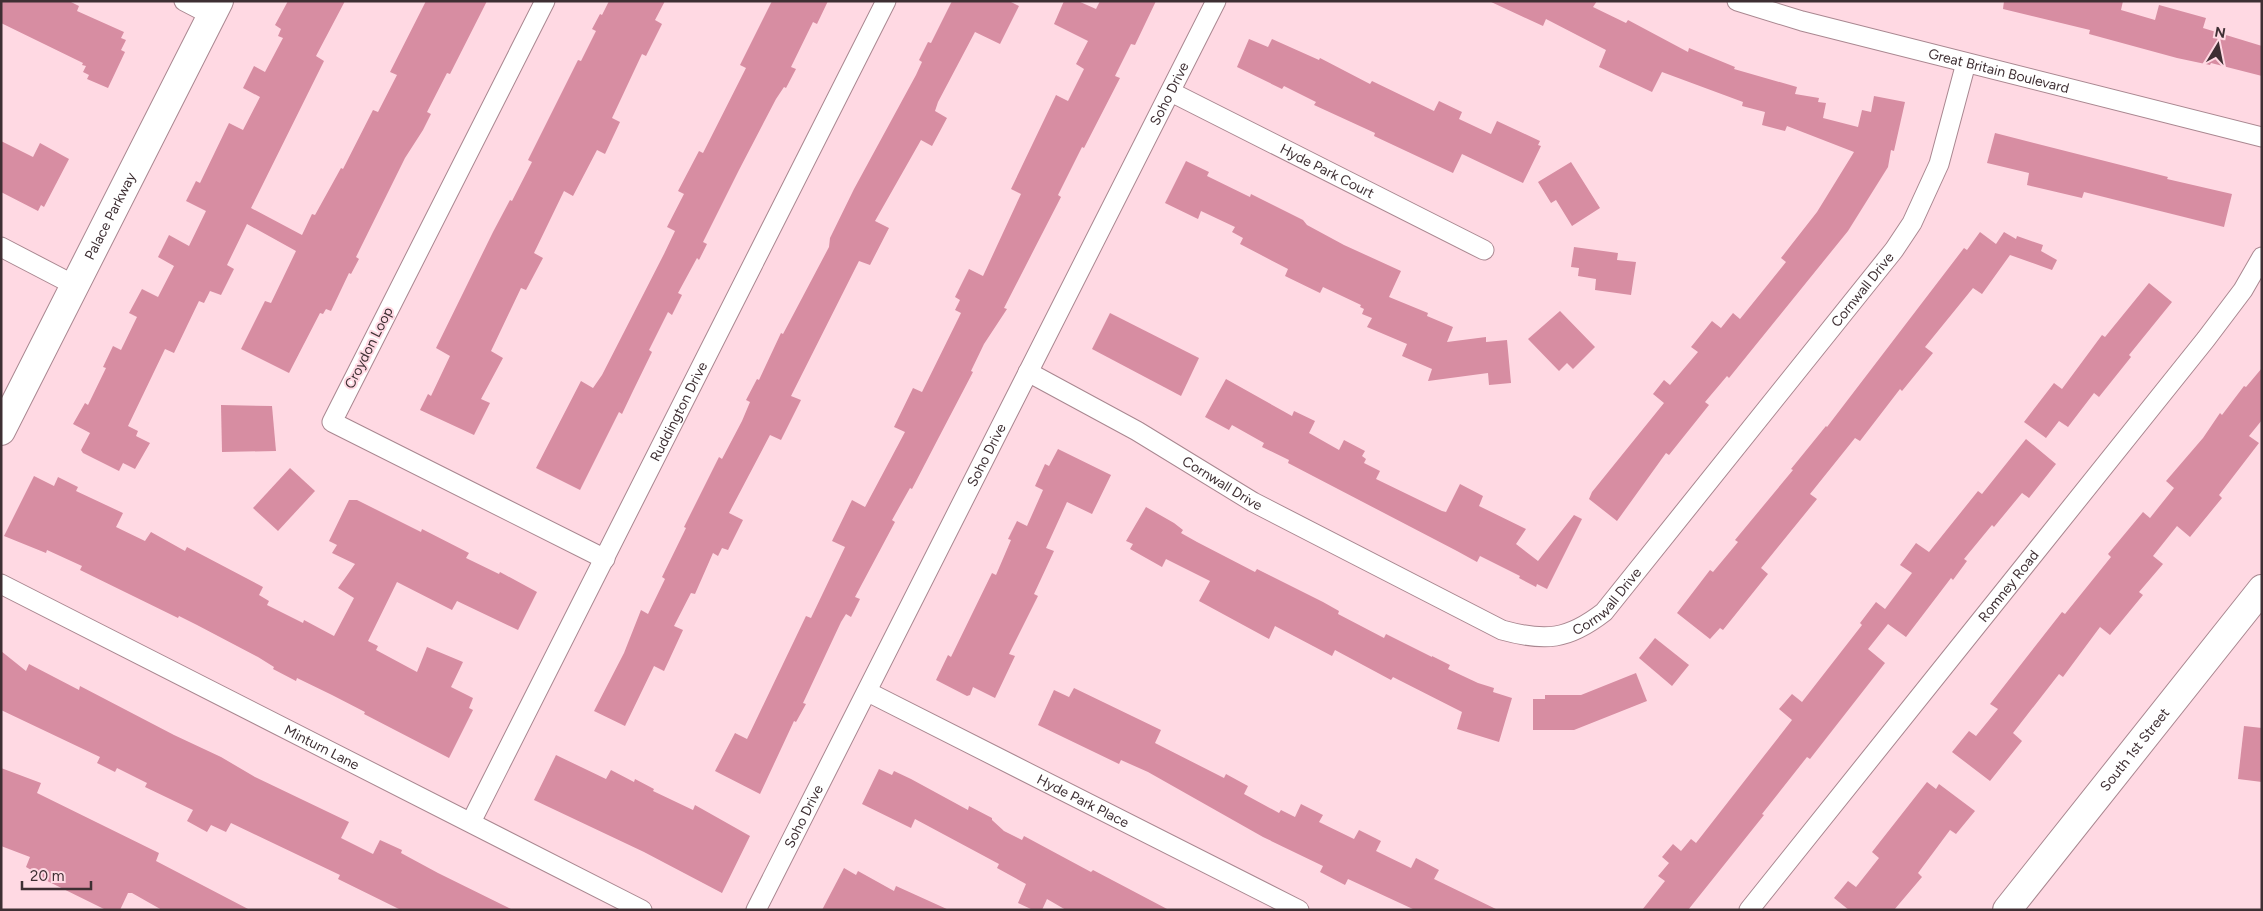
<svg xmlns="http://www.w3.org/2000/svg" width="2263" height="911" font-family="Figtree,sans-serif">
	<rect width="100%" height="100%" fill="#ffd9e3"/>
	<!-- building -->
	<g fill="#d78da2">
		<path d="M 1,1 L 69,1 L 79,6 L 77,11 L 124,32 L 121,38 L 126,40 L 121,50 L 125,52 L 108,88 L 87,79 L 89,75 L 83,72 L 86,66 L 82,65 L 83,63 L 1,23 Z"/>
		<path d="M 288,1 L 345,1 L 316,56 L 324,61 L 251,208 L 302,235 L 312,214 L 315,215 L 341,168 L 343,169 L 373,110 L 378,112 L 397,75 L 390,72 L 426,1 L 487,1 L 450,74 L 447,73 L 427,112 L 431,114 L 423,130 L 405,158 L 356,257 L 359,259 L 351,274 L 349,273 L 331,311 L 326,309 L 323,314 L 320,313 L 289,373 L 241,349 L 265,301 L 271,303 L 296,251 L 247,224 L 227,265 L 234,269 L 221,295 L 210,291 L 204,303 L 199,301 L 174,353 L 165,349 L 128,426 L 138,431 L 136,436 L 150,443 L 135,469 L 123,463 L 119,471 L 83,453 L 81,450 L 90,433 L 73,424 L 85,403 L 88,405 L 106,368 L 103,367 L 113,346 L 121,350 L 137,317 L 129,313 L 142,289 L 158,297 L 174,266 L 158,257 L 169,235 L 189,246 L 206,211 L 186,201 L 196,181 L 200,183 L 229,123 L 243,130 L 260,97 L 243,88 L 254,66 L 265,72 L 283,38 L 278,36 L 281,29 L 275,25 Z"/>
		<path d="M 609,1 L 665,1 L 655,20 L 662,24 L 646,56 L 642,54 L 612,118 L 620,122 L 605,154 L 597,150 L 573,196 L 564,191 L 534,253 L 543,258 L 526,290 L 521,288 L 491,351 L 503,358 L 481,399 L 490,403 L 474,435 L 420,410 L 428,394 L 431,396 L 450,356 L 436,348 L 493,232 L 510,200 L 512,201 L 532,162 L 528,160 L 578,60 L 581,61 L 596,31 L 592,29 L 600,14 L 602,15 Z"/>
		<path d="M 772,1 L 828,1 L 817,24 L 813,22 L 791,67 L 796,69 L 786,88 L 784,87 L 776,99 L 739,170 L 703,242 L 707,244 L 699,260 L 697,258 L 678,293 L 682,295 L 672,315 L 668,312 L 649,350 L 652,352 L 632,393 L 622,414 L 619,412 L 580,490 L 536,468 L 581,381 L 593,388 L 602,375 L 664,254 L 675,231 L 667,227 L 684,194 L 678,191 L 699,151 L 703,153 L 746,68 L 740,65 Z"/>
		<path d="M 952,1 L 1009,1 L 1019,6 L 1000,44 L 975,32 L 938,102 L 935,111 L 947,118 L 932,146 L 921,140 L 875,221 L 889,228 L 870,265 L 859,261 L 791,396 L 801,400 L 781,440 L 770,435 L 729,513 L 743,520 L 728,550 L 722,548 L 718,556 L 713,553 L 695,594 L 691,593 L 674,626 L 683,630 L 664,671 L 654,666 L 625,726 L 594,711 L 624,653 L 641,610 L 648,614 L 665,579 L 662,577 L 686,528 L 684,527 L 719,457 L 722,459 L 742,421 L 750,402 L 746,400 L 757,379 L 759,380 L 781,333 L 783,334 L 829,247 L 830,238 L 854,189 L 916,75 L 922,62 L 919,60 L 928,42 L 931,43 Z"/>
		<path d="M 1064,1 L 1078,1 L 1096,9 L 1100,1 L 1156,1 L 1135,45 L 1131,44 L 1115,76 L 1120,78 L 1084,148 L 1082,147 L 1058,195 L 1061,197 L 1004,308 L 1007,309 L 984,344 L 971,371 L 973,372 L 939,437 L 912,489 L 910,488 L 892,520 L 895,522 L 855,597 L 860,599 L 851,617 L 846,614 L 841,622 L 803,703 L 806,704 L 796,722 L 794,721 L 760,794 L 715,771 L 735,733 L 747,739 L 806,616 L 811,618 L 845,547 L 832,541 L 852,500 L 865,507 L 905,432 L 894,427 L 913,388 L 922,392 L 961,313 L 955,310 L 960,300 L 955,297 L 969,269 L 983,276 L 1021,194 L 1011,189 L 1056,95 L 1068,101 L 1084,69 L 1076,64 L 1088,41 L 1054,24 Z"/>
		<path d="M 1489,1 L 1597,1 L 1593,7 L 1626,23 L 1628,20 L 1688,52 L 1689,48 L 1735,67 L 1734,69 L 1797,87 L 1795,94 L 1819,98 L 1818,102 L 1826,103 L 1823,118 L 1858,127 L 1862,110 L 1871,112 L 1874,96 L 1905,102 L 1894,151 L 1891,150 L 1888,167 L 1848,231 L 1729,378 L 1727,376 L 1705,402 L 1709,405 L 1669,455 L 1666,453 L 1617,521 L 1589,499 L 1592,492 L 1664,403 L 1653,394 L 1664,380 L 1670,385 L 1698,352 L 1691,347 L 1712,321 L 1721,328 L 1733,313 L 1740,319 L 1786,262 L 1781,258 L 1817,212 L 1854,152 L 1787,126 L 1785,131 L 1762,125 L 1765,112 L 1742,106 L 1743,102 L 1662,72 L 1652,92 L 1599,67 L 1606,50 L 1546,19 L 1543,26 Z"/>
		<path d="M 2004,1 L 2123,1 L 2121,10 L 2155,20 L 2159,5 L 2206,18 L 2203,28 L 2262,46 L 2262,76 L 2211,63 L 2210,65 L 2177,58 L 2089,34 L 2090,30 L 2003,9 Z"/>
		<path d="M 1249,39 L 1268,47 L 1272,39 L 1319,60 L 1320,58 L 1370,84 L 1372,81 L 1434,111 L 1439,101 L 1462,112 L 1459,119 L 1491,134 L 1497,121 L 1540,141 L 1538,145 L 1541,146 L 1523,183 L 1462,154 L 1453,173 L 1374,136 L 1375,133 L 1314,105 L 1316,102 L 1284,86 L 1282,89 L 1237,67 Z"/>
		<path d="M 1995,133 L 2168,177 L 2167,179 L 2232,194 L 2224,227 L 2084,192 L 2082,198 L 2027,185 L 2029,173 L 1987,163 Z"/>
		<path d="M 1,141 L 33,157 L 40,143 L 69,159 L 44,207 L 41,205 L 38,211 L 1,192 Z"/>
		<path d="M 1186,161 L 1209,172 L 1207,176 L 1250,197 L 1251,194 L 1303,220 L 1307,225 L 1344,245 L 1401,271 L 1389,297 L 1428,313 L 1427,316 L 1453,327 L 1447,342 L 1486,337 L 1486,342 L 1507,340 L 1511,383 L 1489,385 L 1488,373 L 1428,381 L 1432,369 L 1402,356 L 1407,344 L 1367,327 L 1372,318 L 1362,314 L 1364,309 L 1360,307 L 1361,305 L 1323,287 L 1320,293 L 1285,276 L 1288,269 L 1240,244 L 1243,238 L 1232,232 L 1235,227 L 1201,211 L 1198,219 L 1165,203 Z"/>
		<path d="M 1571,162 L 1600,208 L 1572,226 L 1556,200 L 1551,203 L 1538,182 Z"/>
		<path d="M 1980,232 L 1996,244 L 2004,232 L 2016,239 L 2017,236 L 2043,245 L 2041,251 L 2057,260 L 2052,270 L 2010,255 L 1982,294 L 1973,288 L 1925,347 L 1933,353 L 1902,391 L 1900,389 L 1860,441 L 1855,438 L 1810,494 L 1817,499 L 1761,568 L 1768,574 L 1723,630 L 1720,628 L 1710,639 L 1677,613 L 1710,570 L 1713,572 L 1738,542 L 1735,540 L 1793,470 L 1791,469 L 1826,426 L 1827,427 L 1964,248 L 1967,250 Z"/>
		<path d="M 1574,247 L 1618,253 L 1617,260 L 1636,262 L 1631,295 L 1595,290 L 1596,279 L 1578,276 L 1579,268 L 1571,267 Z"/>
		<path d="M 2149,283 L 2172,302 L 2129,355 L 2131,357 L 2099,397 L 2094,393 L 2068,427 L 2059,421 L 2046,438 L 2024,422 L 2054,383 L 2062,389 L 2102,335 L 2105,337 Z"/>
		<path d="M 1560,311 L 1595,347 L 1573,369 L 1567,363 L 1559,371 L 1528,339 Z"/>
		<path d="M 1110,313 L 1199,358 L 1181,396 L 1092,349 Z"/>
		<path d="M 2262,368 L 2262,420 L 2249,436 L 2259,443 L 2219,495 L 2222,498 L 2190,537 L 2177,526 L 2153,556 L 2163,564 L 2139,592 L 2143,595 L 2110,635 L 2100,627 L 2063,677 L 2059,674 L 2013,733 L 2022,741 L 1990,781 L 1952,752 L 1969,731 L 1976,736 L 1998,709 L 1990,704 L 2062,612 L 2065,614 L 2111,557 L 2108,554 L 2143,512 L 2150,518 L 2174,488 L 2166,481 L 2203,438 L 2220,413 L 2222,415 L 2244,386 L 2246,387 Z"/>
		<path d="M 1226,379 L 1292,416 L 1294,411 L 1315,421 L 1309,433 L 1339,450 L 1344,440 L 1365,451 L 1362,456 L 1366,459 L 1364,463 L 1380,471 L 1376,479 L 1442,511 L 1446,512 L 1460,484 L 1483,496 L 1479,506 L 1526,529 L 1516,544 L 1538,561 L 1574,515 L 1582,519 L 1547,589 L 1537,584 L 1536,587 L 1519,578 L 1520,576 L 1480,556 L 1477,562 L 1457,551 L 1288,463 L 1289,460 L 1262,447 L 1264,443 L 1232,425 L 1229,430 L 1205,417 Z"/>
		<path d="M 221,405 L 272,406 L 276,451 L 222,452 Z"/>
		<path d="M 2026,439 L 2056,464 L 2029,498 L 2022,493 L 1994,527 L 1992,525 L 1964,559 L 1967,561 L 1953,580 L 1951,578 L 1906,637 L 1888,624 L 1868,649 L 1885,663 L 1810,759 L 1807,757 L 1762,814 L 1764,815 L 1688,910 L 1642,910 L 1665,881 L 1658,876 L 1669,863 L 1662,857 L 1673,844 L 1681,851 L 1691,839 L 1696,843 L 1792,720 L 1779,709 L 1792,694 L 1802,702 L 1862,625 L 1860,623 L 1876,602 L 1885,609 L 1912,573 L 1900,565 L 1916,543 L 1929,552 L 1978,491 L 1982,494 Z"/>
		<path d="M 1058,449 L 1111,475 L 1092,514 L 1067,502 L 1046,548 L 1054,551 L 1034,594 L 1038,596 L 1009,654 L 1015,656 L 995,698 L 973,687 L 970,695 L 967,696 L 936,680 L 948,655 L 951,657 L 992,573 L 996,575 L 1011,540 L 1008,539 L 1017,521 L 1027,526 L 1043,490 L 1035,486 L 1045,464 L 1049,466 Z"/>
		<path d="M 290,468 L 315,491 L 278,531 L 253,508 Z"/>
		<path d="M 34,476 L 54,486 L 58,477 L 78,487 L 76,491 L 123,513 L 116,527 L 145,541 L 151,532 L 185,551 L 187,547 L 263,587 L 259,595 L 269,601 L 267,605 L 303,623 L 304,620 L 334,636 L 354,598 L 338,588 L 355,564 L 332,553 L 337,545 L 329,541 L 349,500 L 357,500 L 421,532 L 422,529 L 469,553 L 466,558 L 499,574 L 500,572 L 537,592 L 518,630 L 457,601 L 452,610 L 397,582 L 368,641 L 378,646 L 376,650 L 417,672 L 427,647 L 463,662 L 451,687 L 473,698 L 469,708 L 473,710 L 449,758 L 364,714 L 365,712 L 332,695 L 297,678 L 296,681 L 273,669 L 274,667 L 258,657 L 197,625 L 179,616 L 178,618 L 80,570 L 82,566 L 47,550 L 46,553 L 4,536 Z"/>
		<path d="M 1146,507 L 1174,523 L 1183,530 L 1181,533 L 1197,542 L 1255,572 L 1257,569 L 1323,602 L 1339,611 L 1338,614 L 1384,638 L 1386,634 L 1432,657 L 1432,656 L 1450,665 L 1448,669 L 1478,683 L 1494,688 L 1493,692 L 1512,698 L 1499,742 L 1457,729 L 1462,712 L 1393,677 L 1391,680 L 1335,650 L 1332,656 L 1275,626 L 1269,639 L 1199,601 L 1210,581 L 1166,559 L 1162,567 L 1130,549 L 1133,544 L 1126,541 Z"/>
		<path d="M 1655,638 L 1689,665 L 1672,686 L 1639,658 Z"/>
		<path d="M 1,651 L 26,671 L 29,664 L 79,690 L 80,686 L 174,735 L 221,757 L 255,777 L 349,822 L 341,838 L 373,854 L 380,840 L 402,850 L 401,853 L 438,873 L 513,910 L 401,910 L 338,879 L 340,875 L 231,823 L 226,832 L 211,825 L 207,832 L 187,821 L 193,810 L 145,787 L 147,783 L 117,768 L 115,772 L 97,763 L 100,757 L 1,710 Z"/>
		<path d="M 1636,673 L 1647,701 L 1574,730 L 1533,730 L 1533,699 L 1545,699 L 1545,695 L 1581,695 Z"/>
		<path d="M 1074,688 L 1161,730 L 1155,743 L 1224,778 L 1226,774 L 1248,786 L 1244,794 L 1279,813 L 1281,810 L 1295,817 L 1301,804 L 1323,815 L 1319,822 L 1354,839 L 1359,830 L 1381,841 L 1376,851 L 1411,868 L 1416,858 L 1439,870 L 1434,879 L 1498,910 L 1415,910 L 1348,879 L 1345,885 L 1320,872 L 1323,866 L 1263,837 L 1148,772 L 1121,760 L 1119,764 L 1038,725 L 1054,690 L 1069,697 Z"/>
		<path d="M 2244,726 L 2262,728 L 2262,782 L 2238,779 Z"/>
		<path d="M 556,755 L 606,779 L 611,770 L 634,782 L 635,779 L 654,789 L 653,791 L 693,810 L 695,805 L 750,836 L 722,893 L 644,852 L 534,800 Z"/>
		<path d="M 1,768 L 41,783 L 37,793 L 159,853 L 156,861 L 250,910 L 162,910 L 132,893 L 128,893 L 120,910 L 106,910 L 31,873 L 33,871 L 26,867 L 30,857 L 1,846 Z"/>
		<path d="M 879,769 L 892,775 L 894,771 L 911,779 L 968,810 L 969,806 L 992,818 L 992,820 L 1004,831 L 1022,840 L 1024,836 L 1091,872 L 1093,870 L 1169,910 L 1066,910 L 1047,899 L 1042,910 L 1033,910 L 1018,903 L 1026,884 L 997,868 L 999,864 L 915,819 L 911,828 L 862,804 Z"/>
		<path d="M 1927,782 L 1936,789 L 1939,784 L 1975,811 L 1956,834 L 1950,830 L 1918,873 L 1922,877 L 1894,910 L 1849,910 L 1834,898 L 1848,881 L 1856,887 L 1879,858 L 1872,852 Z"/>
		<path d="M 844,868 L 856,875 L 858,871 L 894,891 L 896,886 L 949,910 L 822,910 Z"/>
	</g>
	<g fill="none" stroke-linecap="round" stroke-linejoin="round">
		<defs>
			<g id="street">
				<path d="M 184,1 L 211,15"/>
				<path d="M 545,1 L 332,422 L 605,559"/>
				<path id="s1" d="M 1737,1 L 1802,21 L 2262,137"/>
				<path id="s2" d="M 1171,92 L 1484,250"/>
				<path d="M 1,247 L 74,285"/>
				<path id="s3" d="M 1028,372 L 1137,431 L 1253,502 L 1502,630 C 1545,642 1568,640 1604,612 L 1894,250 L 1912,223 L 1939,164 L 1966,63"/>
				<path id="s4" d="M 1,584 L 642,910"/>
				<path id="s5" d="M 868,692 L 1299,910"/>
				<path id="s6" d="M 471,822 L 886,1"/>
				<path id="s7" d="M 756,910 L 1216,1"/>
				<path id="s8" d="M 1749,910 L 2206,339 L 2243,290 L 2262,257"/>
			</g>
			<g id="secondary">
				<path id="s9" d="M 1,431 L 219,1"/>
				<path id="s10" d="M 2007,910 L 2262,589"/>
			</g>
		</defs>
		<!-- street casing -->
		<use href="#street" stroke="#a98790" stroke-width="21"/>
		<!-- secondary casing -->
		<use href="#secondary" stroke="#a98790" stroke-width="30"/>
		<!-- street -->
		<use href="#street" stroke="#fff" stroke-width="19"/>
		<!-- secondary -->
		<use href="#secondary" stroke="#fff" stroke-width="28"/>
	</g>
	<g text-anchor="middle" dominant-baseline="central" stroke-width="4" stroke-linejoin="round" paint-order="stroke">
		<!-- street labels -->
		<g font-size="14" fill="#3e2f33" stroke="#ffd9e3">
			<text stroke="none"><textPath href="#s1" startOffset="271">Great Britain Boulevard</textPath></text>
			<text stroke="none"><textPath href="#s7" startOffset="915">Soho Drive</textPath></text>
			<text stroke="none"><textPath href="#s2" startOffset="175">Hyde Park Court</textPath></text>
			<text stroke="none"><textPath href="#s9" startOffset="241">Palace Parkway</textPath></text>
			<text stroke="none"><textPath href="#s3" startOffset="1062">Cornwall Drive</textPath></text>
			<text transform="translate(369 348) rotate(-63)">Croydon Loop</text>
			<text stroke="none"><textPath href="#s6" startOffset="460">Ruddington Drive</textPath></text>
			<text stroke="none"><textPath href="#s7" startOffset="510">Soho Drive</textPath></text>
			<text stroke="none"><textPath href="#s3" startOffset="224">Cornwall Drive</textPath></text>
			<text stroke="none"><textPath href="#s8" startOffset="415">Romney Road</textPath></text>
			<text stroke="none"><textPath href="#s3" startOffset="658">Cornwall Drive</textPath></text>
			<text stroke="none"><textPath href="#s4" startOffset="360">Minturn Lane</textPath></text>
			<text stroke="none"><textPath href="#s10" startOffset="205">South 1st Street</textPath></text>
			<text stroke="none"><textPath href="#s5" startOffset="241">Hyde Park Place</textPath></text>
			<text stroke="none"><textPath href="#s7" startOffset="105">Soho Drive</textPath></text>
		</g>
	</g>
	<!-- border -->
	<rect width="2263" height="911" fill="none" stroke="#3e2f33" stroke-width="5"/>
	<!-- north arrow -->
	<g transform="translate(2218 45) rotate(10)" stroke="#ffd9e3" stroke-width="4" paint-order="stroke">
	<path d="M0-4L9 19L0 12L-9 19Z" fill="#3e2f33"/>
	<text y="-8" font-size="14" font-weight="bold" text-anchor="middle" fill="#3e2f33">N</text>
	</g>
	<!-- scale -->
	<path d="M22 881v8h69v-8" fill="none" stroke="#3e2f33" stroke-width="2.5"/>
	<text x="30" y="881" font-size="15" fill="#3e2f33" stroke="#ffd9e3" stroke-width="4" paint-order="stroke">20 m</text>
</svg>
